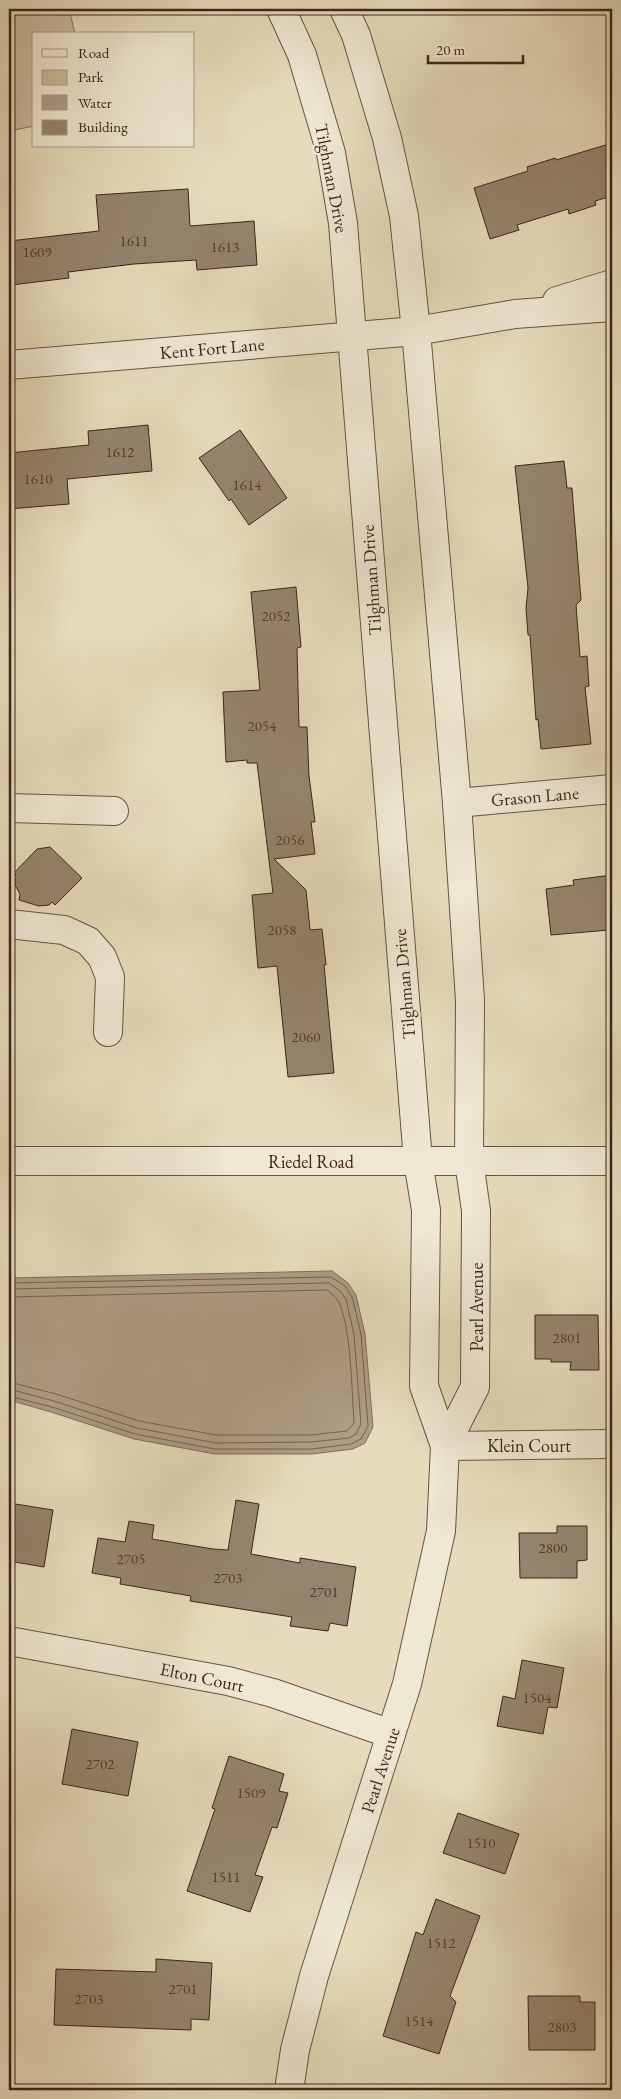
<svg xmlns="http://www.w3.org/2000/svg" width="621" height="2099" font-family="'EB Garamond',serif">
	<rect width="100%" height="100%" fill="#e6dcbc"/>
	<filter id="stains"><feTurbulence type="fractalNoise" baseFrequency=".004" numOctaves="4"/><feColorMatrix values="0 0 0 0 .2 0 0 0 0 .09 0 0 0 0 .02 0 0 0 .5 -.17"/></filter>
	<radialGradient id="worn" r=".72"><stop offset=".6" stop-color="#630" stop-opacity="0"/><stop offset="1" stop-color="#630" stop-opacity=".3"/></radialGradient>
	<!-- green -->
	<path fill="#c9bda0" stroke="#83705d" d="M 27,9 L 69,9 L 75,34 L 34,34 L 34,126 L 9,131 L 9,10 Z"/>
	<!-- water -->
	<path fill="#ad9d85" stroke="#806d5a" d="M 332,1271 L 348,1283 L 356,1295 L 365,1334 L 373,1427 L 365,1443 L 353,1449 L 312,1454 L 215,1454 L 134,1439 L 51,1412 L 9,1400 L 9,1278 Z"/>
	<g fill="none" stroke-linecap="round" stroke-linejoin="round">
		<!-- shore -->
		<g stroke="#756050" stroke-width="1">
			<path d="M 9,1283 L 331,1277 L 345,1286 L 352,1297 L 361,1334 L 368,1426 L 361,1439 L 351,1444 L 312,1449 L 215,1449 L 135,1434 L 52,1407 L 9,1396"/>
			<path d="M 9,1289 L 329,1283 L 340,1291 L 346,1299 L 354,1335 L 361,1424 L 356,1434 L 349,1438 L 311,1442 L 216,1443 L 137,1428 L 54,1401 L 9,1389"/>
			<path d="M 9,1297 L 327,1290 C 331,1293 335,1296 338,1301 C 351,1324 352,1394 354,1423 L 347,1431 L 311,1435 L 216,1435 L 139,1421 L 56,1394 L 9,1382"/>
		</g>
	</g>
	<!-- building -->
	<g fill="#95846e" stroke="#3d241a">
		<path d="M 612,143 L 612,196 L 595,201 L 596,205 L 569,214 L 568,209 L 517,225 L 519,230 L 490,239 L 474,188 L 528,171 L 527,167 L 555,158 L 556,160 Z"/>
		<path d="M 188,189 L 190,226 L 254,221 L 257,265 L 197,270 L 196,260 L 134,264 L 68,272 L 69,278 L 11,285 L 9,241 L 99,231 L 96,195 Z"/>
		<path d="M 148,425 L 152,471 L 67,479 L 69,504 L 9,509 L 9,453 L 89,445 L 88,431 Z"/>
		<path d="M 240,430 L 287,498 L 249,525 L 231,499 L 229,501 L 199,458 Z"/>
		<path d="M 564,461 L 567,488 L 572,488 L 581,600 L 576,605 L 580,657 L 587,656 L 589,686 L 585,687 L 591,744 L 541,749 L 538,719 L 536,720 L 530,635 L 528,635 L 526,608 L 528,588 L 515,466 Z"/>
		<path d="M 296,587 L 301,647 L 297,648 L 299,727 L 307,727 L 309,776 L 315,822 L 311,822 L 315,854 L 274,859 L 306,890 L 310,930 L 322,929 L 326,965 L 324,965 L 334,1073 L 288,1077 L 277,966 L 258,968 L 252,895 L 273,893 L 257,763 L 247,763 L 247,760 L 226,762 L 223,692 L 260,690 L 251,592 Z"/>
		<path d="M 50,847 L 82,878 L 55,905 L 52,902 L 49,905 L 39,906 L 19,900 L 20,894 L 15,885 L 15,879 L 14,877 L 16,875 L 14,873 L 37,849 Z"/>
		<path d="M 612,875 L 612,923 L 609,924 L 609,930 L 551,935 L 546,889 L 574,885 L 573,880 Z"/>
		<path d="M 535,1315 L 598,1315 L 599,1370 L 570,1370 L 571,1362 L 551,1362 L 551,1359 L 535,1359 Z"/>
		<path d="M 236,1500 L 259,1504 L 251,1554 L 300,1563 L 300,1558 L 356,1567 L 347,1626 L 330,1623 L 328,1631 L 290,1626 L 292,1617 L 190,1601 L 191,1596 L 120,1584 L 121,1578 L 92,1573 L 98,1538 L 125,1542 L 129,1521 L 154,1525 L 152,1539 L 213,1549 L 228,1550 Z"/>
		<path d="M 9,1503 L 53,1510 L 44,1567 L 9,1561 Z"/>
		<path d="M 557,1526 L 587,1526 L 587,1560 L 577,1561 L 577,1578 L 520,1578 L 519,1533 L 557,1533 Z"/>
		<path d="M 522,1660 L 564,1668 L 557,1708 L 548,1707 L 543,1734 L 497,1726 L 503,1696 L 515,1699 Z"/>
		<path d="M 72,1729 L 138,1742 L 128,1796 L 62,1784 Z"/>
		<path d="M 229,1756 L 284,1774 L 279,1791 L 288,1793 L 277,1828 L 272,1827 L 255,1875 L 263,1877 L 250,1912 L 187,1891 L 215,1809 L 212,1808 Z"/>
		<path d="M 458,1813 L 519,1834 L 505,1874 L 443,1853 Z"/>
		<path d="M 436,1899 L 480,1916 L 450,1996 L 456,2002 L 439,2054 L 383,2036 L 416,1932 L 423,1935 Z"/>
		<path d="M 156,1959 L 212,1963 L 209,2020 L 191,2019 L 191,2030 L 54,2025 L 56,1969 L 156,1972 Z"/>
		<path d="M 528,1996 L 580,1996 L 580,2002 L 595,2002 L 595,2050 L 529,2050 Z"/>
	</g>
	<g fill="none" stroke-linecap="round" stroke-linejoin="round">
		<defs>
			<g id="minor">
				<path d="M 281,9 L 302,55 L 331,153 L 343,223 L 418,1161 L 426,1210 L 424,1386 L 445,1446 L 441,1531 L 407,1684 L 314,1976 L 295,2050 L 289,2090"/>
				<path d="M 344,9 L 356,35 L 387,138 L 404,216 L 416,331 L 457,803 L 470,1000 L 469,1161 L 476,1211 L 475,1387 L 445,1446"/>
				<path d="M 557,301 L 612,284"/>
				<path d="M 9,365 L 416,331 L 515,314 L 612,307"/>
				<path d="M 457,803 L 612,789"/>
				<path d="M 9,808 L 114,811"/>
				<path d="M 9,924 L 64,930 L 88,941 L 102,957 L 110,977 L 108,1032"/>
				<path d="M 9,1161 L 612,1161"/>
				<path d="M 445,1446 L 612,1444"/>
				<path d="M 9,1641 L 228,1681 L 273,1693 L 391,1734"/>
			</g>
		</defs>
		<!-- minor casing -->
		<use href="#minor" stroke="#675242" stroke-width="30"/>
		<!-- minor -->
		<use href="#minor" stroke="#efe8d3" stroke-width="28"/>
	</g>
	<g text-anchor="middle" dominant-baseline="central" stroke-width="4.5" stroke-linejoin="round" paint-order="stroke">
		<!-- number labels -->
		<g font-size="15" fill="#533c2f">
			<text x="134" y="240">1611</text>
			<text x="225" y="246">1613</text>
			<text x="37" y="251">1609</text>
			<text x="120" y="451">1612</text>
			<text x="38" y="478">1610</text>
			<text x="247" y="484">1614</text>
			<text x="276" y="615">2052</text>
			<text x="262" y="725">2054</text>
			<text x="290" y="839">2056</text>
			<text x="282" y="929">2058</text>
			<text x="306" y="1036">2060</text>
			<text x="567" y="1337">2801</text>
			<text x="553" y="1547">2800</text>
			<text x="131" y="1558">2705</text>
			<text x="228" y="1577">2703</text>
			<text x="324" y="1591">2701</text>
			<text x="537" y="1697">1504</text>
			<text x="100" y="1763">2702</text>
			<text x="251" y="1792">1509</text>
			<text x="481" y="1842">1510</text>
			<text x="226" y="1876">1511</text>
			<text x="441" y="1942">1512</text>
			<text x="183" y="1988">2701</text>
			<text x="89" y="1998">2703</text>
			<text x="419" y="2020">1514</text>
			<text x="562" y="2026">2803</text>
		</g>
		<!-- street labels -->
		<g font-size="18" fill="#3d241a" stroke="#efe8d3">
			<text transform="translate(332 178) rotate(79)">Tilghman Drive</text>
			<text transform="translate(212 348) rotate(-5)">Kent Fort Lane</text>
			<text transform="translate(371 580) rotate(-94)">Tilghman Drive</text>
			<text transform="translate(535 796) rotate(-5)">Grason Lane</text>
			<text transform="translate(404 984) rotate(-95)">Tilghman Drive</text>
			<text x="311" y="1161">Riedel Road</text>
			<text transform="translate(476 1307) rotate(-90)">Pearl Avenue</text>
			<text x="529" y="1445">Klein Court</text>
			<text transform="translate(202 1677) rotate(12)">Elton Court</text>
			<text transform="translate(380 1770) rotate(-72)">Pearl Avenue</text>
		</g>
	</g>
	<!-- margin -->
	<rect width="621" height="2099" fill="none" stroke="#e6dcbc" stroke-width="30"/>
	<rect x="10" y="10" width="601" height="2079" fill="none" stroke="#3d241a" stroke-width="2.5"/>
	<rect x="15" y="15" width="591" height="2069" fill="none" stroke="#3d241a"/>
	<!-- legend -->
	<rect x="32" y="32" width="162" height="115" fill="#efe8d3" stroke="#a89a89"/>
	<rect x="42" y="49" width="25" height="8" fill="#efe8d3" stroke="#a89a89"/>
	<text x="78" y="58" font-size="15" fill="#3d241a">Road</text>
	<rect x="42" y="70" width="25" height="15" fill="#c9bda0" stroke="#a89a89"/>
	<text x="78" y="82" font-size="15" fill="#3d241a">Park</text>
	<rect x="42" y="95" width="25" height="15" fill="#ad9d85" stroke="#a89a89"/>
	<text x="78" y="108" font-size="15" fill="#3d241a">Water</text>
	<rect x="42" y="120" width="25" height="15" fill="#95846e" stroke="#a89a89"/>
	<text x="78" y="132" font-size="15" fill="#3d241a">Building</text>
	<!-- scale -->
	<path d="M428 55v8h95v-8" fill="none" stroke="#3d241a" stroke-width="2.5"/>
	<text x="436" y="55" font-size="15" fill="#3d241a" stroke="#efe8d3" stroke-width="4" paint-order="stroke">20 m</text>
	<rect width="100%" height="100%" filter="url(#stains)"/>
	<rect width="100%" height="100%" fill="url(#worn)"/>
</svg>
